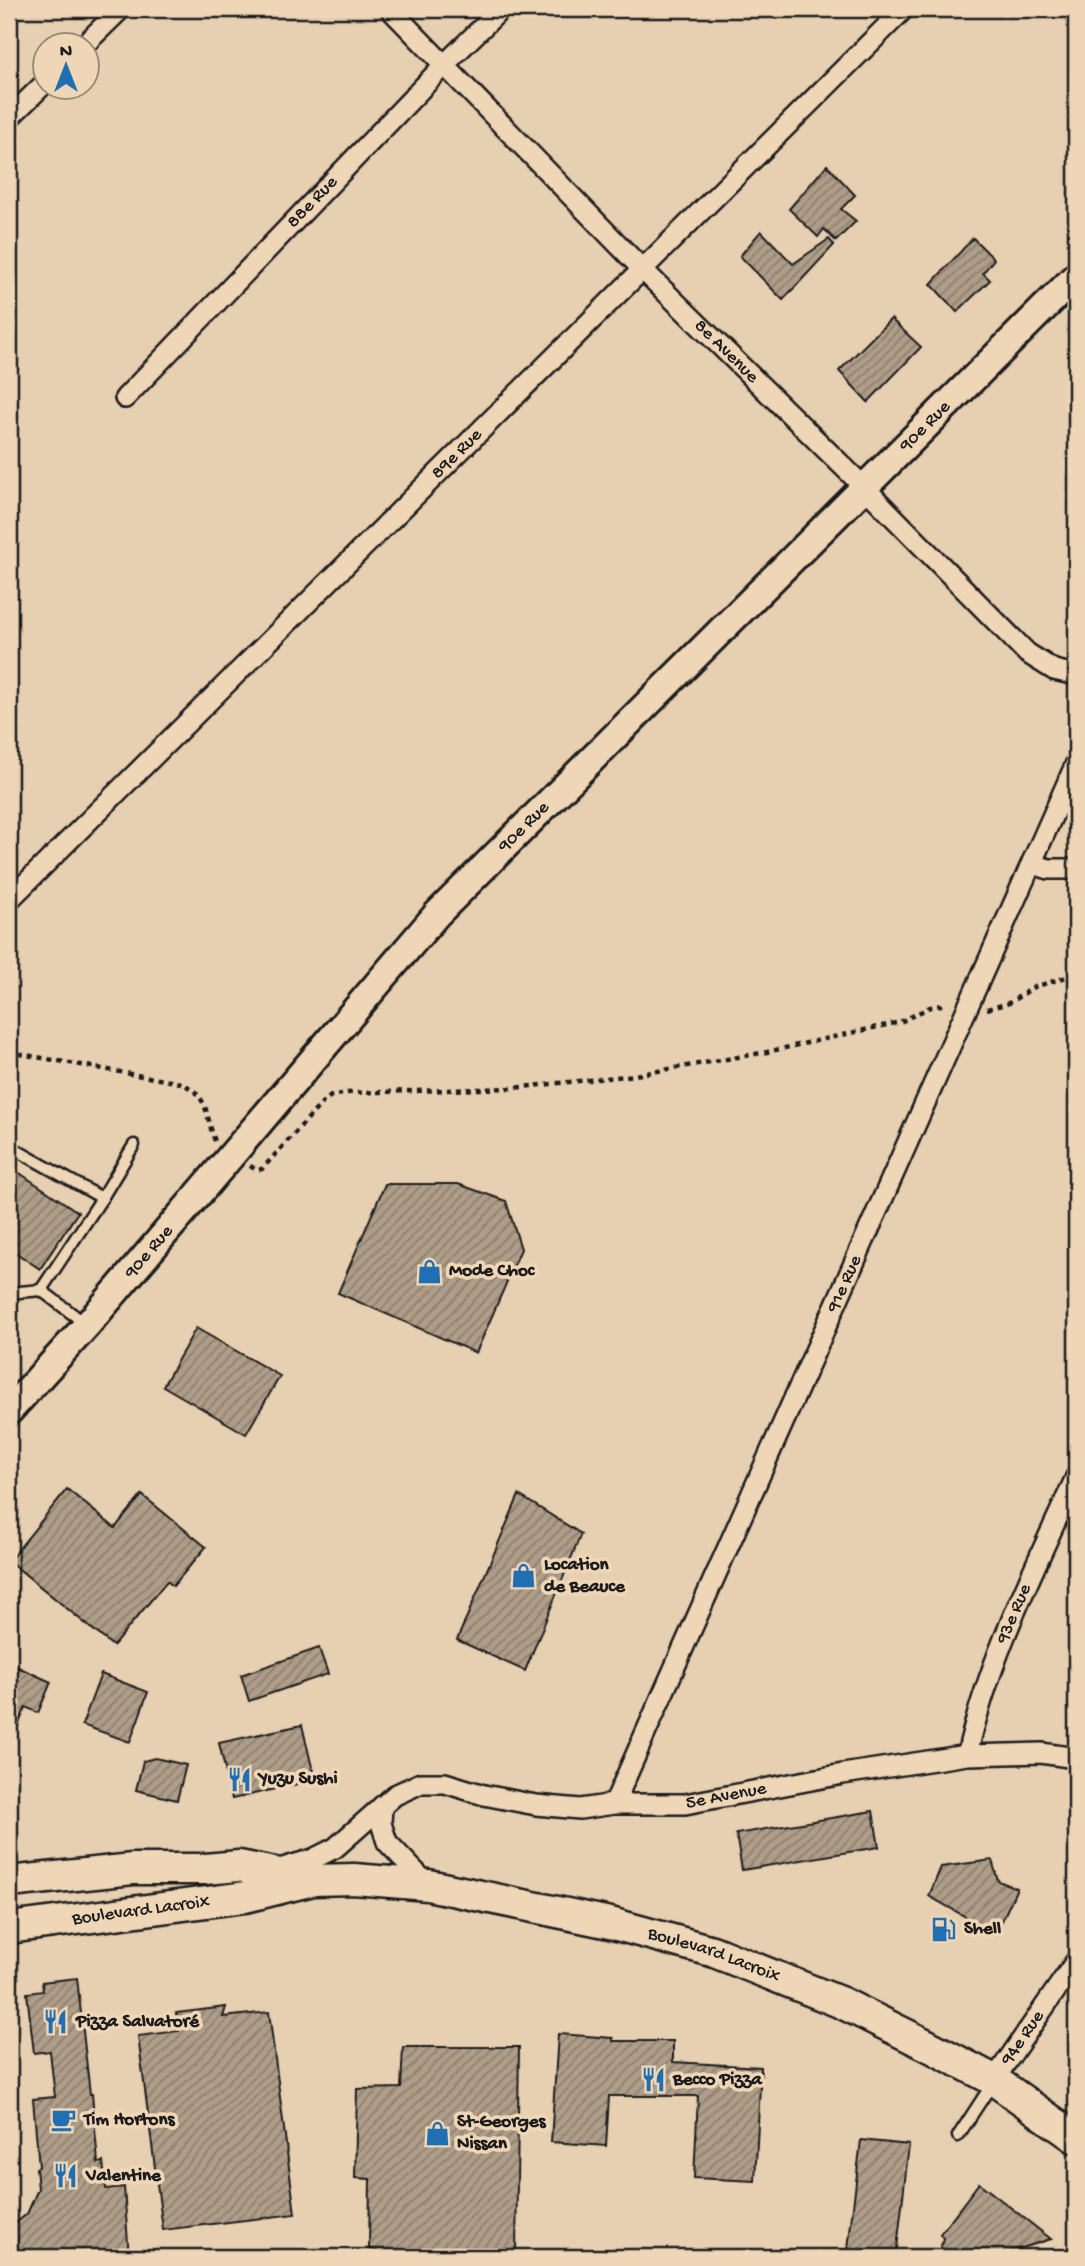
<svg xmlns="http://www.w3.org/2000/svg" width="1085" height="2266" font-family="'Gochi Hand',sans-serif">
	<defs>
		<pattern id="building-hatch" width="6" height="6" patternUnits="userSpaceOnUse" patternTransform="scale(1.75)"><rect width="6" height="6" fill="#ae9d88"/><path d="M-1 1l2-2M0 6l6-6M5 7l2-2" fill="none" stroke="#8d7f6e"/></pattern>
	</defs>
	<rect width="100%" height="100%" fill="#e7cfb1"/>
	<filter id="ink" filterUnits="userSpaceOnUse"><feTurbulence type="fractalNoise" baseFrequency=".0143" numOctaves="2"/><feDisplacementMap in="SourceGraphic" scale="14" xChannelSelector="R" yChannelSelector="G"/><feConvolveMatrix kernelMatrix="1 2 1 2 8 2 1 2 1" color-interpolation-filters="sRGB"/></filter>
	<g filter="url(#ink)">
		<!-- building -->
		<g fill="url(#building-hatch)" stroke="#1c1c1c" stroke-width="2">
			<path d="M 827,165 L 855,195 L 841,209 L 856,221 L 836,241 L 824,229 L 818,237 L 789,209 Z"/>
			<path d="M 761,231 L 793,264 L 829,239 L 834,245 L 783,300 L 740,256 Z"/>
			<path d="M 973,238 L 994,259 L 983,273 L 990,280 L 957,312 L 931,284 Z"/>
			<path d="M 891,319 L 921,347 L 868,402 L 839,371 Z"/>
			<path d="M 9,1166 L 78,1212 L 40,1269 L 9,1248 Z"/>
			<path d="M 385,1184 L 458,1184 L 506,1201 L 521,1249 L 476,1353 L 338,1293 Z"/>
			<path d="M 196,1328 L 280,1376 L 246,1434 L 163,1386 Z"/>
			<path d="M 67,1489 L 115,1528 L 142,1495 L 206,1547 L 173,1586 L 167,1581 L 113,1646 L 9,1561 Z"/>
			<path d="M 519,1495 L 581,1534 L 525,1671 L 457,1640 Z"/>
			<path d="M 319,1648 L 328,1674 L 249,1701 L 241,1675 Z"/>
			<path d="M 9,1663 L 51,1682 L 38,1713 L 26,1707 L 9,1746 Z"/>
			<path d="M 101,1674 L 148,1692 L 130,1742 L 82,1725 Z"/>
			<path d="M 302,1725 L 315,1780 L 232,1799 L 219,1743 Z"/>
			<path d="M 155,1758 L 186,1765 L 177,1800 L 136,1790 L 143,1761 Z"/>
			<path d="M 873,1811 L 879,1847 L 742,1870 L 736,1834 Z"/>
			<path d="M 992,1860 L 998,1881 L 1017,1888 L 996,1934 L 929,1896 L 941,1867 Z"/>
			<path d="M 77,1978 L 90,2094 L 92,2094 L 98,2163 L 103,2162 L 106,2189 L 124,2187 L 129,2257 L 9,2257 L 9,2228 L 27,2214 L 38,2189 L 36,2168 L 39,2167 L 33,2099 L 55,2097 L 50,2051 L 34,2053 L 27,1993 L 43,1991 L 42,1982 Z"/>
			<path d="M 226,2007 L 223,2017 L 269,2012 L 295,2214 L 163,2230 L 138,2036 L 179,2031 L 176,2013 Z"/>
			<path d="M 558,2034 L 613,2038 L 613,2041 L 673,2041 L 673,2062 L 761,2067 L 755,2181 L 694,2178 L 698,2096 L 609,2096 L 606,2146 L 551,2142 Z"/>
			<path d="M 403,2047 L 519,2047 L 516,2252 L 414,2250 L 414,2257 L 377,2257 L 377,2251 L 369,2249 L 370,2179 L 355,2178 L 357,2089 L 401,2088 Z"/>
			<path d="M 861,2140 L 909,2145 L 896,2257 L 847,2257 Z"/>
			<path d="M 979,2183 L 1051,2239 L 993,2257 L 938,2257 L 943,2238 L 940,2234 Z"/>
		</g>
		<g fill="none" stroke-linecap="round" stroke-linejoin="round">
			<defs>
				<g id="lane">
					<path d="M 9,1146 L 102,1198 L 41,1290"/>
					<path d="M 102,1198 L 134,1145"/>
					<path d="M 9,1293 L 41,1290 L 87,1325"/>
					<path d="M 958,2136 L 992,2084"/>
				</g>
				<g id="street">
					<path id="s1" d="M 390,9 L 642,269 L 863,486 L 1027,653 L 1054,670 L 1076,675"/>
					<path d="M 83,46 L 121,9"/>
					<path d="M 9,118 L 46,82"/>
					<path id="s2" d="M 125,398 L 444,65 L 501,9"/>
					<path d="M 1033,864 L 1049,869 L 1076,869"/>
					<path id="s3" d="M 9,900 L 904,9"/>
					<path id="s4" d="M 967,1755 C 989,1657 1035,1568 1076,1477"/>
					<path id="s5" d="M 614,1804 L 1076,763"/>
					<path d="M 382,1806 L 381,1823 L 387,1842 L 428,1885"/>
					<path id="s6" d="M 276,1870 L 313,1859 L 335,1848 L 395,1795 L 421,1783 L 445,1783 L 484,1795 L 536,1805 L 580,1809 L 614,1804 L 685,1804 L 843,1774 L 967,1755 L 1041,1753 L 1076,1758"/>
					<path id="s7" d="M 994,2080 L 1076,1961"/>
				</g>
				<g id="secondary">
					<path id="s8" d="M 9,1411 L 87,1325 L 437,914 L 1076,276"/>
				</g>
				<g id="primary">
					<path d="M 9,1882 L 133,1869 L 205,1869 L 239,1866 L 305,1879"/>
					<path id="s9" d="M 9,1928 L 245,1897 L 313,1880 L 354,1879 L 428,1885 L 610,1923 L 712,1951 L 842,2003 L 927,2045 L 994,2080 L 1076,2138"/>
				</g>
			</defs>
			<!-- lane casing -->
			<use href="#lane" stroke="#1c1c1c" stroke-width="15"/>
			<!-- street casing -->
			<use href="#street" stroke="#1c1c1c" stroke-width="24"/>
			<!-- secondary casing -->
			<use href="#secondary" stroke="#1c1c1c" stroke-width="32"/>
			<!-- primary casing -->
			<use href="#primary" stroke="#1c1c1c" stroke-width="35"/>
			<!-- path -->
			<g stroke="#1c1c1c" stroke-width="4.5" stroke-dasharray="5 5" stroke-linecap="butt">
				<path d="M 987,1009 L 1009,1003 L 1034,987 L 1076,974"/>
				<path d="M 9,1052 L 181,1083 C 210,1096 205,1116 215,1141"/>
				<path d="M 250,1166 L 257,1170 L 262,1169 L 323,1102 L 331,1096 L 347,1093 L 513,1088 L 635,1075 L 767,1052 L 900,1022 L 930,1007 L 947,1004"/>
			</g>
			<!-- lane -->
			<use href="#lane" stroke="#efd6b7" stroke-width="10"/>
			<!-- street -->
			<use href="#street" stroke="#efd6b7" stroke-width="19"/>
			<!-- secondary -->
			<use href="#secondary" stroke="#efd6b7" stroke-width="26"/>
			<!-- primary -->
			<use href="#primary" stroke="#efd6b7" stroke-width="30"/>
		</g>
	</g>
	<!-- icons -->
	<defs>
		<symbol id="shop-bare" viewBox="-9 -9 18 18"><path d="M-5-2.5h2.3a2.7 3.5 0 0 1 5.4 0H5L5.5 6h-11ZM-1.5-2.5h3a1.5 2.3 0 0 0-3 0Z" fill="#1f6fb2" stroke="#efd6b7" stroke-width="2.5" paint-order="stroke"/></symbol>
		<symbol id="restaurant-bare" viewBox="-9 -9 18 18"><path d="M-5-6h1v4h1v-4h1v4h1v-4h1v5L-1.5 .5V6h-2V.5L-5-1ZM5-6V6H3V1.5H1.5Q1.5-4 5-6Z" fill="#1f6fb2" stroke="#efd6b7" stroke-width="2.5" paint-order="stroke"/></symbol>
		<symbol id="fuel-bare" viewBox="-9 -9 18 18"><path d="M-5.5-6h7V0h2V4h1.3V-2.5L3-4.5l.8-.8L6-3V5H2.5V1h-1V6h-7ZM-4.2-4.7v3.2H.2V-4.7Z" fill="#1f6fb2" stroke="#efd6b7" stroke-width="2.5" paint-order="stroke"/></symbol>
		<symbol id="cafe-bare" viewBox="-9 -9 18 18"><path d="M-5.5-4.5H6V0H3Q3 3.5 0 3.5H-2.5Q-5.5 3.5-5.5 0ZM3-3.2v2h1.7v-2ZM-6 4.5H4V6H-6Z" fill="#1f6fb2" stroke="#efd6b7" stroke-width="2.5" paint-order="stroke"/></symbol>
	</defs>
	<g fill-rule="evenodd">
		<use href="#shop-bare" x="412" y="1254" width="35" height="35"/>
		<use href="#shop-bare" x="506" y="1558" width="35" height="35"/>
		<use href="#restaurant-bare" x="222" y="1762" width="35" height="35"/>
		<use href="#fuel-bare" x="926" y="1912" width="35" height="35"/>
		<use href="#restaurant-bare" x="38" y="2004" width="35" height="35"/>
		<use href="#restaurant-bare" x="636" y="2062" width="35" height="35"/>
		<use href="#cafe-bare" x="46" y="2102" width="35" height="35"/>
		<use href="#shop-bare" x="420" y="2116" width="35" height="35"/>
		<use href="#restaurant-bare" x="48" y="2158" width="35" height="35"/>
	</g>
	<g text-anchor="middle" dominant-baseline="central" stroke-width="7" stroke-linejoin="round" paint-order="stroke">
		<!-- street labels -->
		<g font-size="19" fill="#1c1c1c" stroke="#efd6b7">
			<text stroke="none"><textPath href="#s2" startOffset="271">88e Rue</textPath></text>
			<text stroke="none"><textPath href="#s1" startOffset="480">8e Avenue</textPath></text>
			<text stroke="none"><textPath href="#s8" startOffset="1346">90e Rue</textPath></text>
			<text stroke="none"><textPath href="#s3" startOffset="632">89e Rue</textPath></text>
			<text stroke="none"><textPath href="#s8" startOffset="779">90e Rue</textPath></text>
			<text stroke="none"><textPath href="#s8" startOffset="212">90e Rue</textPath></text>
			<text stroke="none"><textPath href="#s5" startOffset="569">91e Rue</textPath></text>
			<text stroke="none"><textPath href="#s4" startOffset="149">93e Rue</textPath></text>
			<text stroke="none"><textPath href="#s6" startOffset="481">5e Avenue</textPath></text>
			<text stroke="none"><textPath href="#s9" startOffset="133">Boulevard Lacroix</textPath></text>
			<text stroke="none"><textPath href="#s9" startOffset="718">Boulevard Lacroix</textPath></text>
			<text stroke="none"><textPath href="#s7" startOffset="51">94e Rue</textPath></text>
		</g>
		<!-- poi labels -->
		<g font-size="19" font-weight="bold" fill="#1c1c1c" stroke="#efd6b7" text-anchor="start">
			<text x="449" y="1271">Mode Choc</text>
			<text x="544" y="1565">Location<tspan x="544" dy="22">de Beauce</tspan></text>
			<text x="259" y="1779">Yuzu Sushi</text>
			<text x="964" y="1929">Shell</text>
			<text x="76" y="2022">Pizza Salvatoré</text>
			<text x="673" y="2080">Becco Pizza</text>
			<text x="84" y="2120">Tim Hortons</text>
			<text x="457" y="2122">St-Georges<tspan x="457" dy="22">Nissan</tspan></text>
			<text x="86" y="2176">Valentine</text>
		</g>
	</g>
	<!-- margin -->
	<rect width="1085" height="2266" fill="none" stroke="#efd6b7" stroke-width="35"/>
	<rect x="18" y="18" width="1050" height="2231" fill="none" stroke="#1c1c1c" stroke-width="2.5" filter="url(#ink)"/>
	<!-- north arrow -->
	<g transform="translate(66 66)"><circle r="33" fill="#efd6b7" stroke="#9b8c79" stroke-width="2"/>
	<path d="M0-5L12 26L0 18L-12 26Z" fill="#1f6fb2"/>
	<text y="-10" font-size="19" font-weight="bold" text-anchor="middle" fill="#1c1c1c">N</text>
	</g>
</svg>
